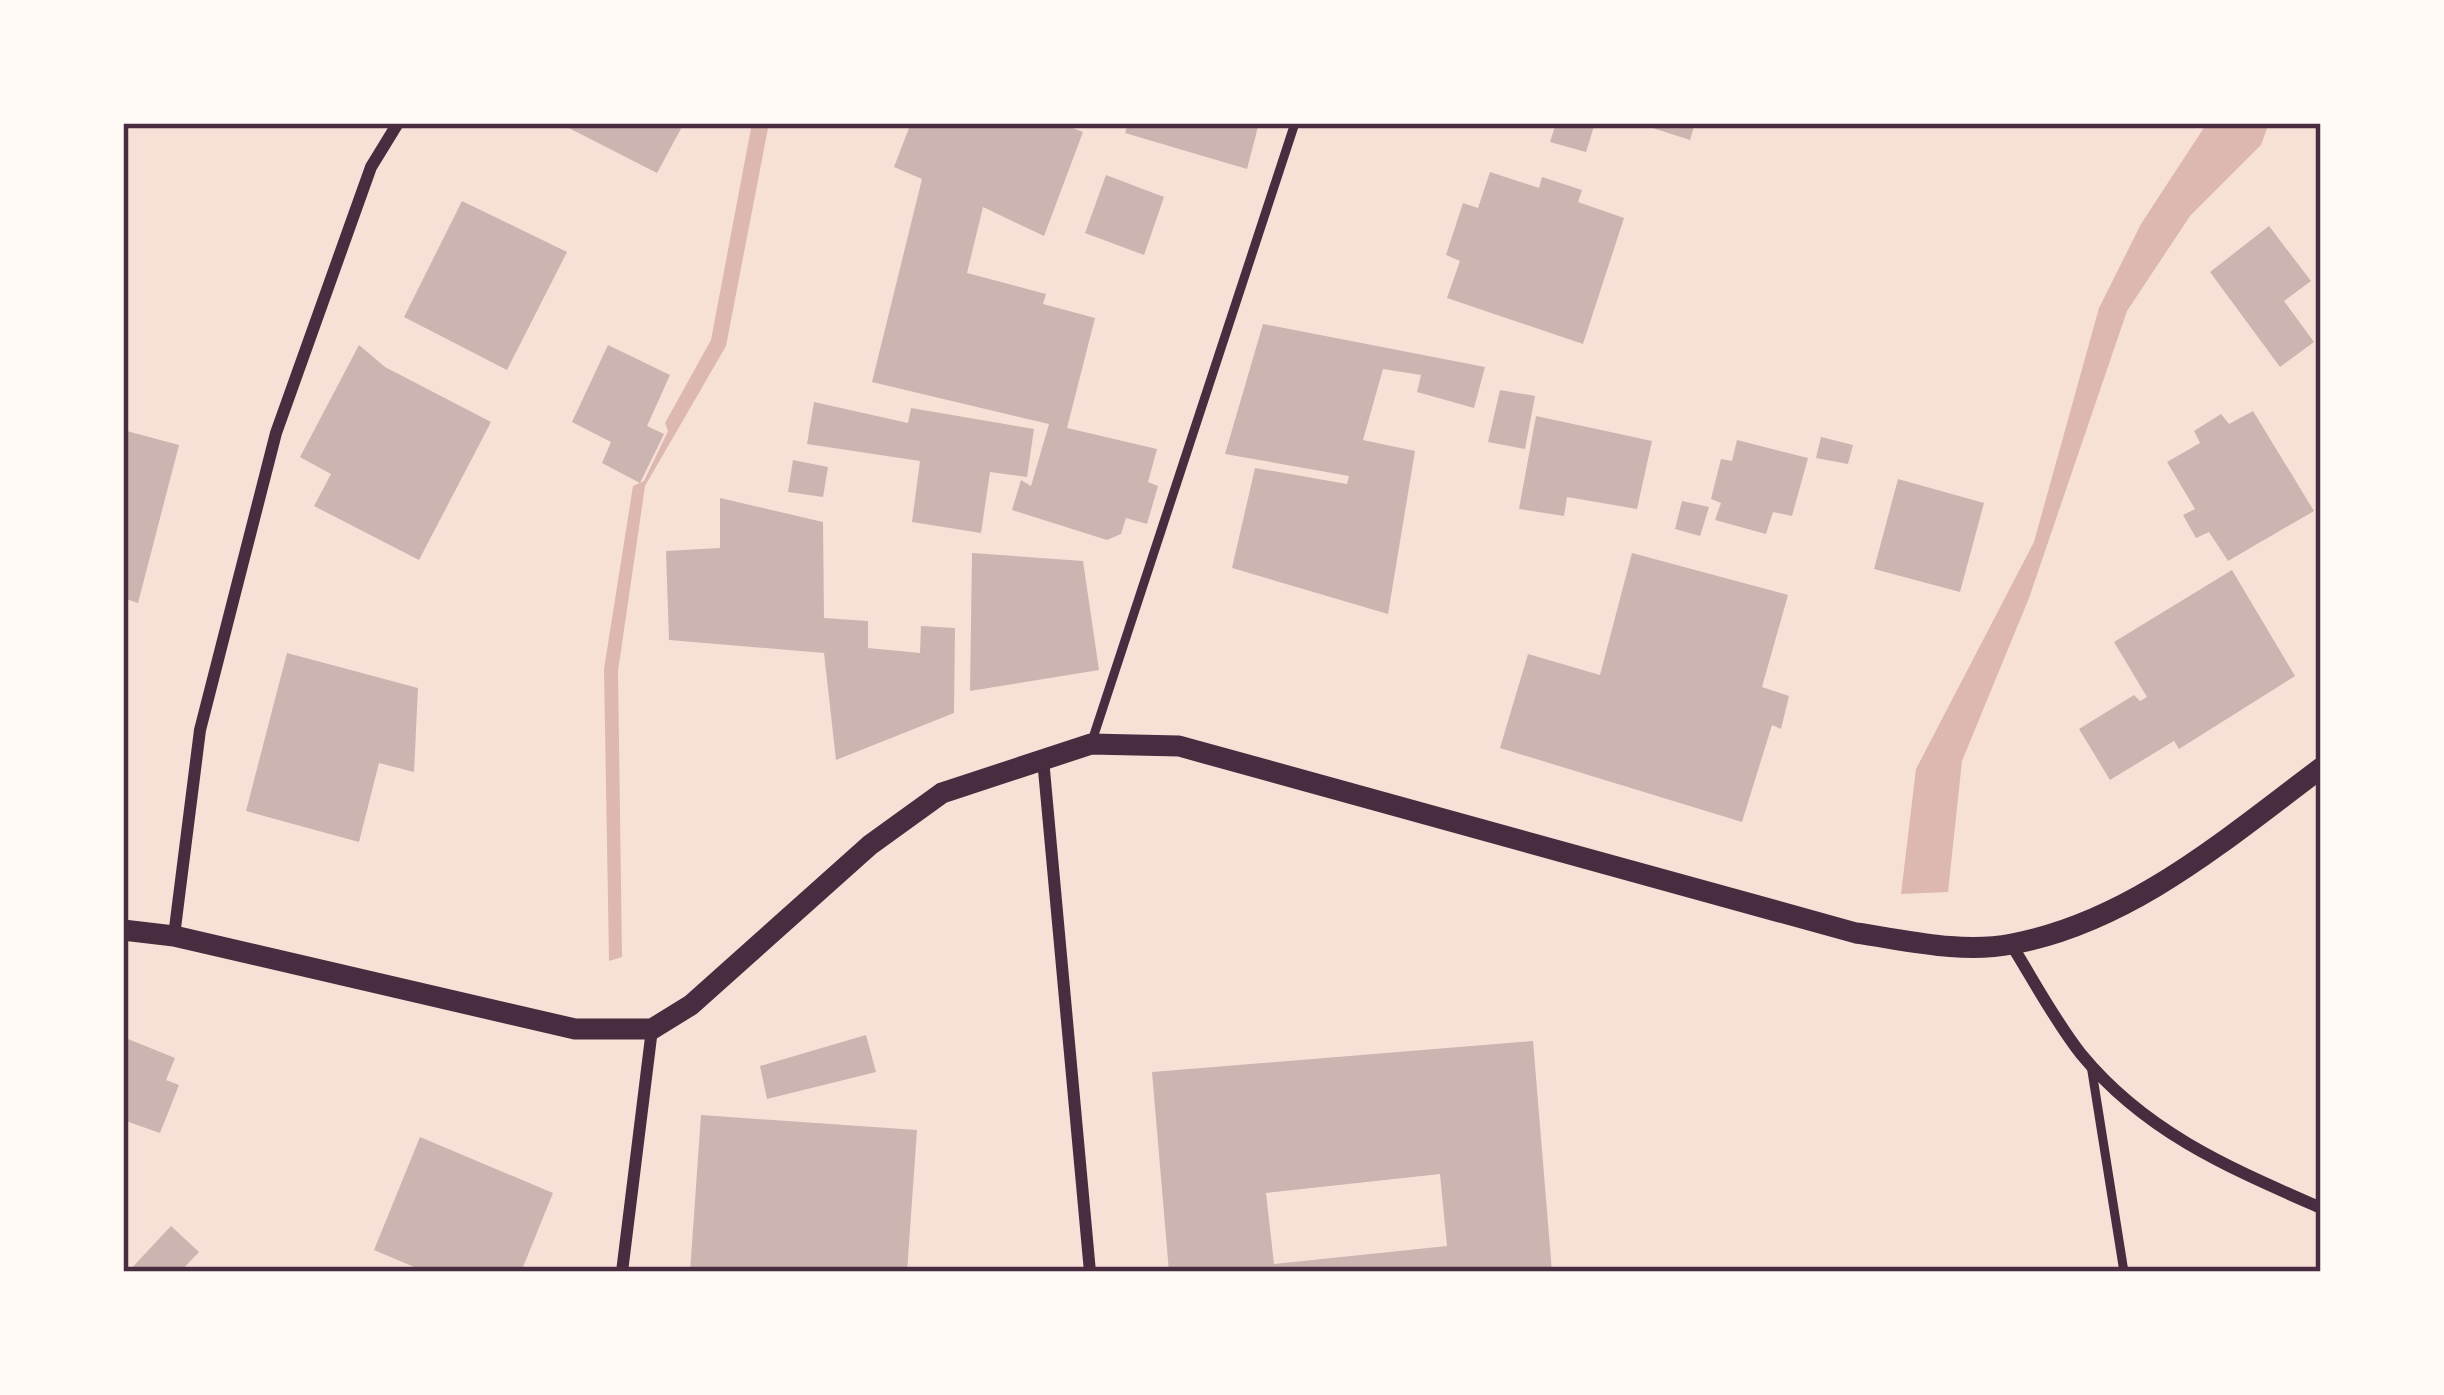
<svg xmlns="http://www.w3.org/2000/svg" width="2444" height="1395" font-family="Rubik,sans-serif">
	<rect width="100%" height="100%" fill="#f7e1d7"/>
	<!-- water -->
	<g fill="#dcb8b0">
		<path d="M 752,123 L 769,123 L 726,346 L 645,486 L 618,671 L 622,957 L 609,961 L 604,669 L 633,486 L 644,481 L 668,431 L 665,423 L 711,340 Z"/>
		<path d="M 2207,123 L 2269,123 L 2261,145 L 2190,216 L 2127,311 L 2029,598 L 1962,761 L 1948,892 L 1901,894 L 1916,769 L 2034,542 L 2099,308 L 2141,224 Z"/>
	</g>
	<!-- building -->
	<g fill="#ccb4b1" fill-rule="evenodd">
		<path d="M 559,123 L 684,123 L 657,173 Z"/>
		<path d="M 911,123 L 1060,123 L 1083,132 L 1044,236 L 983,207 L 967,273 L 1046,294 L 1043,304 L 1095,318 L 1067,428 L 1157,449 L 1148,482 L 1158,486 L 1147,524 L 1126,518 L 1121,534 L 1107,540 L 1012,510 L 1021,480 L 1031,486 L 1049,424 L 872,382 L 922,179 L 894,167 Z"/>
		<path d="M 1128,123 L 1259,123 L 1247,169 L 1125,133 Z"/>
		<path d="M 1556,123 L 1595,123 L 1586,152 L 1550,142 Z"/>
		<path d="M 1637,123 L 1695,123 L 1690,140 Z"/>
		<path d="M 1490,172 L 1539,188 L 1542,177 L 1582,190 L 1578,202 L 1624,218 L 1583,344 L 1447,298 L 1460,261 L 1446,255 L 1463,203 L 1478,208 Z"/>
		<path d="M 1106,175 L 1164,197 L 1144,255 L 1085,233 Z"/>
		<path d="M 462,201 L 567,252 L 507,370 L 404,317 Z"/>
		<path d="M 2269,226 L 2311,281 L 2284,301 L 2314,342 L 2280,367 L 2210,272 Z"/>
		<path d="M 1263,324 L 1485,367 L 1474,408 L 1417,392 L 1421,375 L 1383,369 L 1363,440 L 1415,451 L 1388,614 L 1232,568 L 1255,468 L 1347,484 L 1349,476 L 1225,454 Z"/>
		<path d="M 359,345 L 385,367 L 491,422 L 419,560 L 314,506 L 331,474 L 300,457 Z"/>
		<path d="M 608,345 L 670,375 L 647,426 L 664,434 L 640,483 L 602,463 L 611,442 L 572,422 Z"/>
		<path d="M 1500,390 L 1535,396 L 1525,449 L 1488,442 Z"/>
		<path d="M 814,402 L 908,423 L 911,408 L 1034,429 L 1027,477 L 990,472 L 981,533 L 912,522 L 920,461 L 807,444 Z"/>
		<path d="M 2253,411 L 2314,511 L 2228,561 L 2209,532 L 2196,538 L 2183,515 L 2195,509 L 2167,462 L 2200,443 L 2194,431 L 2221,414 L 2229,424 Z"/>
		<path d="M 1536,416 L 1652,441 L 1637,509 L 1567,497 L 1564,516 L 1519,509 Z"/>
		<path d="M 123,430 L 179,445 L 138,603 L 123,598 Z"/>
		<path d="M 1821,437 L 1853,445 L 1848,464 L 1816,458 Z"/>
		<path d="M 1737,440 L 1808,458 L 1792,516 L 1773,512 L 1766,534 L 1715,520 L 1721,503 L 1711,499 L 1721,459 L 1732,461 Z"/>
		<path d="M 793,460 L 828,467 L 823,497 L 788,492 Z"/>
		<path d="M 1898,479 L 1984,503 L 1960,592 L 1874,569 Z"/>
		<path d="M 720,498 L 823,522 L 824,618 L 868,621 L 868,648 L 920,653 L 921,626 L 955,628 L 954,713 L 836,760 L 824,653 L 669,640 L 666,551 L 720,548 Z"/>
		<path d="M 1682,501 L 1709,507 L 1700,536 L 1675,529 Z"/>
		<path d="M 972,553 L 1083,561 L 1099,670 L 970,691 Z"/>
		<path d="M 1632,553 L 1788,595 L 1762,687 L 1789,696 L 1781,729 L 1772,725 L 1742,822 L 1500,748 L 1528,654 L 1600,675 Z"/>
		<path d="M 2232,570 L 2295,676 L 2179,749 L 2174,741 L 2110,780 L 2079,729 L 2134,695 L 2140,701 L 2147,697 L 2114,642 Z"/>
		<path d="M 287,653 L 418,688 L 414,772 L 379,763 L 359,842 L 246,811 Z"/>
		<path d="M 866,1035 L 876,1072 L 767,1099 L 760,1066 Z"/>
		<path d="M 123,1037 L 175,1058 L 166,1080 L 179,1085 L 160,1133 L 123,1120 Z"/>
		<path d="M 1533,1041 L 1552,1272 L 1169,1272 L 1152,1072 ZM 1440,1174 L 1447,1246 L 1274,1264 L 1266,1193 Z"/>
		<path d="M 701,1115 L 917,1130 L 907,1272 L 690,1272 Z"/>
		<path d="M 420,1137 L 553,1193 L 521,1272 L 426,1272 L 374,1250 Z"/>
		<path d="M 171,1226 L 199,1252 L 180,1272 L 128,1272 Z"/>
	</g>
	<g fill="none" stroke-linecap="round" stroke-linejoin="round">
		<!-- service -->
		<g stroke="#4a2c40" stroke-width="9">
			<path d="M 1091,744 L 1295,123"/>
			<path d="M 2091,1065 L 2124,1272"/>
		</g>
		<!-- minor -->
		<g stroke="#4a2c40" stroke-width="12">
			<path d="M 1043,759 L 1090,1272"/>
			<path d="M 174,936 L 200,730 L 276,433 L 371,167 L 398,123"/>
			<path d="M 2011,944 C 2034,981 2055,1021 2081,1054 C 2146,1133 2230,1168 2321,1208"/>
			<path d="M 622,1272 L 652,1029"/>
		</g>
		<!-- tertiary -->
		<path stroke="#4a2c40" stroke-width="21" d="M 123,930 L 174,936 L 575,1029 L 652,1029 L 691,1005 L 870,845 L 942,793 L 1091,744 L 1179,746 L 1856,933 C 1906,940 1961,954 2012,944 C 2131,922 2227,838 2321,768"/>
	</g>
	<!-- border -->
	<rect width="2444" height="1395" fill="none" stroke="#fffaf5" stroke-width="252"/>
	<rect x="126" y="126" width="2192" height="1143" fill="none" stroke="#4a2c40" stroke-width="4.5"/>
</svg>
